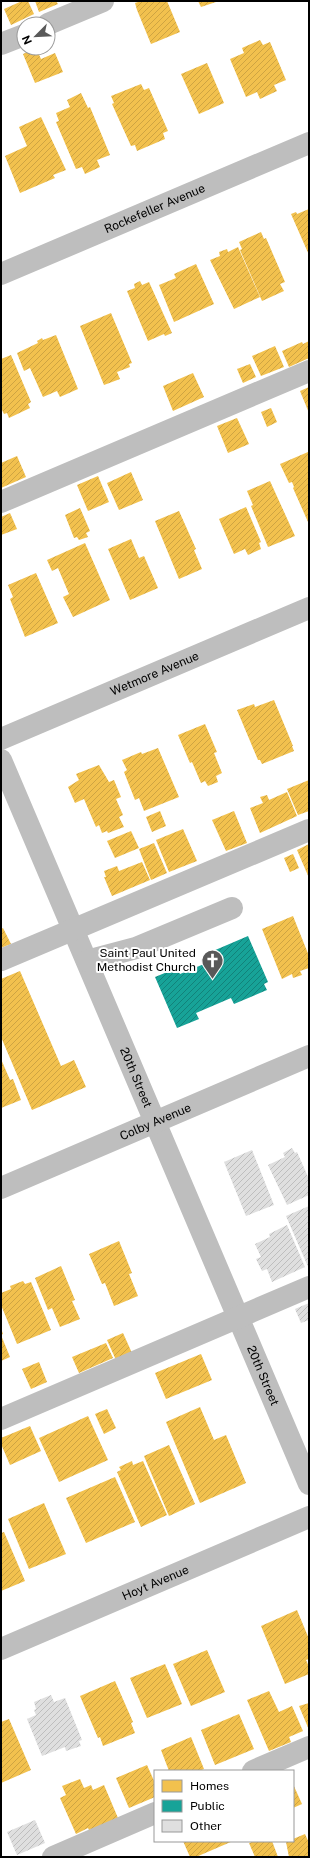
<svg xmlns="http://www.w3.org/2000/svg" width="310" height="1858" font-family="'Public Sans',sans-serif">
	<defs>
		<pattern id="homes-hatch" width="6" height="6" patternUnits="userSpaceOnUse"><rect width="6" height="6" fill="#f2c14e"/><path d="M-1 1l2-2M0 6l6-6M5 7l2-2" fill="none" stroke="#cea442"/></pattern>
		<pattern id="public-hatch" width="6" height="6" patternUnits="userSpaceOnUse"><rect width="6" height="6" fill="#17a398"/><path d="M-1 1l2-2M0 6l6-6M5 7l2-2" fill="none" stroke="#12827a"/></pattern>
		<pattern id="building-hatch" width="6" height="6" patternUnits="userSpaceOnUse"><rect width="6" height="6" fill="#dfdfdf"/><path d="M-1 1l2-2M0 6l6-6M5 7l2-2" fill="none" stroke="#bebebe"/></pattern>
	</defs>
	<rect width="100%" height="100%" fill="#fff"/>
	<!-- homes -->
	<g fill="url(#homes-hatch)">
		<path d="M 22,1 L 28,1 L 34,14 L 11,25 L 4,9 Z"/>
		<path d="M 35,1 L 56,1 L 58,4 L 39,12 Z"/>
		<path d="M 141,1 L 167,1 L 180,32 L 151,44 L 137,10 L 135,3 Z"/>
		<path d="M 198,1 L 219,1 L 201,7 Z"/>
		<path d="M 260,40 L 263,45 L 270,42 L 286,80 L 274,85 L 277,91 L 260,99 L 257,92 L 246,97 L 230,59 L 244,53 L 242,48 Z"/>
		<path d="M 36,48 L 41,59 L 55,53 L 63,72 L 35,83 L 23,54 Z"/>
		<path d="M 207,63 L 224,103 L 199,114 L 181,74 Z"/>
		<path d="M 141,84 L 144,90 L 149,88 L 168,131 L 163,133 L 165,139 L 137,151 L 135,145 L 131,146 L 112,104 L 114,103 L 111,96 Z"/>
		<path d="M 81,93 L 88,108 L 90,107 L 110,155 L 97,160 L 100,167 L 85,174 L 82,167 L 76,169 L 56,122 L 59,121 L 56,113 L 70,107 L 67,100 Z"/>
		<path d="M 41,117 L 66,170 L 53,175 L 55,178 L 20,193 L 5,156 L 27,146 L 19,127 Z"/>
		<path d="M 309,209 L 309,255 L 291,214 L 296,212 L 297,214 Z"/>
		<path d="M 261,232 L 264,239 L 266,238 L 285,282 L 280,284 L 284,291 L 262,301 L 240,250 L 242,249 L 239,242 Z"/>
		<path d="M 238,247 L 260,297 L 234,309 L 210,260 L 220,256 L 219,252 L 227,249 L 228,252 Z"/>
		<path d="M 196,264 L 214,304 L 174,322 L 159,285 L 176,278 L 174,274 Z"/>
		<path d="M 140,281 L 142,285 L 149,282 L 172,333 L 165,336 L 164,334 L 148,341 L 127,291 L 135,288 L 134,284 Z"/>
		<path d="M 111,313 L 132,363 L 129,364 L 130,367 L 117,372 L 120,379 L 104,385 L 80,326 Z"/>
		<path d="M 56,335 L 78,389 L 60,397 L 57,391 L 43,397 L 30,368 L 24,371 L 17,353 L 38,343 L 37,341 L 42,338 L 43,340 Z"/>
		<path d="M 309,341 L 309,358 L 289,367 L 282,351 L 302,342 L 303,344 Z"/>
		<path d="M 275,346 L 284,367 L 261,376 L 252,356 Z"/>
		<path d="M 11,355 L 31,402 L 28,404 L 30,408 L 9,418 L 7,413 L 4,414 L 1,408 L 1,359 Z"/>
		<path d="M 250,364 L 256,377 L 243,383 L 237,369 Z"/>
		<path d="M 193,373 L 204,397 L 173,411 L 163,386 Z"/>
		<path d="M 309,387 L 309,413 L 300,391 Z"/>
		<path d="M 271,408 L 277,422 L 267,427 L 261,412 Z"/>
		<path d="M 237,418 L 249,444 L 228,453 L 217,426 Z"/>
		<path d="M 308,452 L 309,456 L 308,522 L 293,488 L 294,487 L 292,482 L 289,483 L 280,464 Z"/>
		<path d="M 17,456 L 26,477 L 1,488 L 1,463 Z"/>
		<path d="M 131,472 L 143,500 L 119,510 L 107,483 Z"/>
		<path d="M 98,476 L 109,502 L 88,511 L 77,485 Z"/>
		<path d="M 270,481 L 295,536 L 268,547 L 251,506 L 253,505 L 247,491 Z"/>
		<path d="M 246,507 L 261,542 L 259,543 L 261,549 L 248,555 L 245,549 L 234,554 L 219,519 Z"/>
		<path d="M 80,508 L 90,531 L 86,533 L 88,537 L 79,540 L 77,537 L 74,538 L 65,515 Z"/>
		<path d="M 179,511 L 196,549 L 194,550 L 202,569 L 179,579 L 155,521 Z"/>
		<path d="M 10,513 L 17,529 L 1,535 L 1,517 Z"/>
		<path d="M 131,539 L 139,558 L 144,556 L 158,588 L 130,600 L 108,549 Z"/>
		<path d="M 85,543 L 110,600 L 73,617 L 63,597 L 69,594 L 58,568 L 52,571 L 47,560 Z"/>
		<path d="M 36,573 L 58,623 L 25,637 L 10,599 L 13,597 L 8,585 Z"/>
		<path d="M 274,700 L 293,746 L 292,746 L 294,751 L 262,764 L 260,760 L 258,760 L 237,710 L 254,704 L 255,707 Z"/>
		<path d="M 205,724 L 217,752 L 214,753 L 222,773 L 216,776 L 218,782 L 208,786 L 205,781 L 201,783 L 192,762 L 190,763 L 178,735 Z"/>
		<path d="M 158,748 L 179,797 L 144,811 L 139,798 L 135,800 L 124,772 L 127,770 L 122,760 L 141,752 L 142,754 Z"/>
		<path d="M 99,765 L 109,782 L 114,780 L 121,797 L 116,799 L 123,815 L 119,817 L 124,827 L 108,833 L 107,831 L 102,833 L 99,825 L 96,827 L 84,799 L 75,803 L 68,787 L 79,780 L 76,774 Z"/>
		<path d="M 309,780 L 309,811 L 298,815 L 287,789 Z"/>
		<path d="M 287,792 L 297,816 L 260,833 L 250,808 L 263,803 L 260,797 L 267,795 L 269,800 Z"/>
		<path d="M 160,811 L 166,826 L 152,832 L 146,817 Z"/>
		<path d="M 234,811 L 247,843 L 226,851 L 212,820 Z"/>
		<path d="M 183,829 L 197,861 L 169,872 L 156,840 Z"/>
		<path d="M 131,831 L 139,848 L 115,858 L 107,841 Z"/>
		<path d="M 154,843 L 167,873 L 151,880 L 139,849 Z"/>
		<path d="M 309,844 L 309,878 L 297,850 Z"/>
		<path d="M 293,854 L 299,868 L 290,872 L 284,858 Z"/>
		<path d="M 142,862 L 150,880 L 112,896 L 104,877 L 106,877 L 104,871 L 117,866 L 119,871 Z"/>
		<path d="M 293,916 L 309,956 L 309,968 L 300,971 L 302,975 L 293,978 L 292,974 L 282,979 L 262,929 Z"/>
		<path d="M 3,928 L 11,944 L 1,948 L 1,929 Z"/>
		<path d="M 20,971 L 61,1066 L 74,1060 L 86,1087 L 32,1110 L 1,1037 L 1,979 Z"/>
		<path d="M 1,1059 L 10,1080 L 13,1079 L 21,1100 L 1,1108 Z"/>
		<path d="M 119,1241 L 132,1273 L 129,1274 L 138,1296 L 114,1306 L 105,1283 L 102,1284 L 89,1254 Z"/>
		<path d="M 61,1266 L 75,1300 L 72,1301 L 80,1319 L 60,1327 L 52,1308 L 48,1310 L 35,1278 Z"/>
		<path d="M 23,1281 L 25,1284 L 31,1282 L 51,1330 L 17,1344 L 1,1305 L 1,1293 L 11,1289 L 10,1286 Z"/>
		<path d="M 1,1328 L 3,1334 L 1,1335 L 10,1357 L 1,1361 Z"/>
		<path d="M 123,1333 L 132,1353 L 116,1360 L 107,1340 Z"/>
		<path d="M 106,1343 L 113,1358 L 79,1373 L 72,1357 Z"/>
		<path d="M 201,1354 L 212,1380 L 166,1399 L 155,1373 Z"/>
		<path d="M 39,1362 L 47,1382 L 31,1389 L 22,1369 Z"/>
		<path d="M 200,1407 L 214,1440 L 226,1435 L 246,1483 L 200,1503 L 166,1422 Z"/>
		<path d="M 107,1409 L 116,1428 L 104,1434 L 95,1414 Z"/>
		<path d="M 88,1416 L 108,1460 L 59,1482 L 39,1438 Z"/>
		<path d="M 30,1426 L 41,1451 L 10,1465 L 1,1444 L 1,1438 Z"/>
		<path d="M 169,1445 L 195,1504 L 169,1516 L 144,1456 Z"/>
		<path d="M 132,1461 L 133,1465 L 143,1461 L 167,1515 L 141,1527 L 117,1472 L 121,1470 L 119,1467 Z"/>
		<path d="M 115,1477 L 135,1522 L 86,1543 L 66,1498 Z"/>
		<path d="M 44,1503 L 66,1554 L 29,1569 L 8,1519 Z"/>
		<path d="M 4,1532 L 25,1581 L 1,1591 L 1,1533 Z"/>
		<path d="M 297,1610 L 309,1639 L 309,1659 L 306,1660 L 309,1667 L 309,1674 L 285,1684 L 261,1626 Z"/>
		<path d="M 207,1650 L 225,1692 L 191,1706 L 173,1664 Z"/>
		<path d="M 165,1664 L 182,1704 L 147,1718 L 130,1678 Z"/>
		<path d="M 115,1681 L 133,1722 L 131,1723 L 135,1733 L 103,1746 L 100,1737 L 98,1738 L 80,1696 Z"/>
		<path d="M 269,1691 L 279,1712 L 292,1706 L 303,1731 L 289,1737 L 291,1742 L 269,1751 L 247,1700 Z"/>
		<path d="M 309,1703 L 309,1730 L 299,1706 Z"/>
		<path d="M 239,1714 L 254,1749 L 215,1765 L 201,1730 Z"/>
		<path d="M 9,1719 L 31,1770 L 1,1783 L 1,1722 Z"/>
		<path d="M 191,1737 L 204,1769 L 199,1771 L 169,1771 L 161,1750 Z"/>
		<path d="M 147,1765 L 155,1783 L 155,1797 L 129,1808 L 116,1778 Z"/>
		<path d="M 80,1779 L 84,1788 L 91,1785 L 93,1790 L 104,1785 L 118,1818 L 91,1834 L 88,1828 L 76,1834 L 60,1798 L 66,1795 L 62,1786 Z"/>
		<path d="M 293,1784 L 302,1804 L 293,1808 Z"/>
		<path d="M 305,1834 L 309,1843 L 309,1857 L 289,1857 L 286,1842 L 293,1841 L 293,1839 Z"/>
		<path d="M 183,1841 L 233,1841 L 196,1857 L 190,1857 Z"/>
		<path d="M 255,1841 L 272,1841 L 278,1857 L 255,1857 L 249,1843 Z"/>
	</g>
	<!-- public -->
	<path fill="url(#public-hatch)" d="M 248,936 L 268,982 L 264,984 L 267,990 L 234,1004 L 231,998 L 196,1013 L 199,1019 L 177,1028 L 155,977 L 177,968 L 180,974 L 216,959 L 213,951 Z"/>
	<!-- building -->
	<g fill="url(#building-hatch)">
		<path d="M 292,1148 L 295,1153 L 297,1152 L 309,1179 L 309,1195 L 287,1205 L 268,1165 L 285,1157 L 283,1153 Z"/>
		<path d="M 252,1150 L 274,1205 L 246,1216 L 224,1162 Z"/>
		<path d="M 309,1206 L 309,1269 L 286,1216 Z"/>
		<path d="M 287,1225 L 305,1267 L 272,1282 L 267,1269 L 262,1271 L 256,1259 L 261,1257 L 255,1244 L 270,1237 L 269,1234 Z"/>
		<path d="M 309,1303 L 309,1320 L 301,1323 L 295,1309 Z"/>
		<path d="M 51,1695 L 54,1702 L 65,1698 L 82,1740 L 79,1741 L 81,1746 L 66,1751 L 65,1747 L 42,1756 L 27,1719 L 36,1715 L 34,1710 L 36,1709 L 34,1702 Z"/>
		<path d="M 35,1820 L 45,1843 L 17,1855 L 7,1832 Z"/>
	</g>
	<g fill="none" stroke-linecap="round" stroke-linejoin="round">
		<!-- minor -->
		<g stroke="#bebebe" stroke-width="22">
			<path d="M 48,24 L 103,1"/>
			<path d="M 1,44 L 24,35"/>
			<path id="s1" d="M 1,274 L 309,143"/>
			<path d="M 1,502 L 309,371"/>
			<path id="s2" d="M 1,739 L 309,608"/>
			<path id="s3" d="M 1,760 L 309,1484"/>
			<path d="M 1,960 L 309,830"/>
			<path d="M 87,961 L 136,948 L 232,908"/>
			<path d="M 1,1419 L 309,1287"/>
			<path id="s4" d="M 1,1649 L 309,1517"/>
			<path d="M 253,1771 L 309,1747"/>
			<path d="M 53,1857 L 155,1813"/>
		</g>
		<!-- major -->
		<path stroke="#bebebe" stroke-width="22" id="s5" d="M 1,1188 L 309,1056"/>
	</g>
	<!-- icons -->
	<defs>
		<symbol id="church-pin" viewBox="-11 -11 22 30"><path d="M0 17L-7.5 6A9.5 9.5 0 1 1 7.5 6Z" fill="#595959" stroke="#fff"/><path d="M-1.2-6h2.4v3.5h3.3v2.4h-3.3V6h-2.4V-.1h-3.3v-2.4h3.3Z" fill="#fff"/></symbol>
	</defs>
	<g fill-rule="evenodd">
		<use href="#church-pin" x="200" y="948" width="25" height="34"/>
	</g>
	<g text-anchor="middle" dominant-baseline="central" stroke-width="4" stroke-linejoin="round" paint-order="stroke">
		<!-- street labels -->
		<g font-size="12" fill="#000" stroke="#fff">
			<text stroke="none"><textPath href="#s1" startOffset="167">Rockefeller Avenue</textPath></text>
			<text stroke="none"><textPath href="#s2" startOffset="167">Wetmore Avenue</textPath></text>
			<text stroke="none"><textPath href="#s3" startOffset="345">20th Street</textPath></text>
			<text stroke="none"><textPath href="#s5" startOffset="168">Colby Avenue</textPath></text>
			<text stroke="none"><textPath href="#s3" startOffset="669">20th Street</textPath></text>
			<text stroke="none"><textPath href="#s4" startOffset="168">Hoyt Avenue</textPath></text>
		</g>
		<!-- poi labels -->
		<g font-size="12" fill="#000" stroke="#fff" text-anchor="end">
			<text x="196" y="953">Saint Paul United<tspan x="196" dy="14">Methodist Church</tspan></text>
		</g>
	</g>
	<!-- border -->
	<rect width="310" height="1858" fill="none" stroke="#000000" stroke-width="4"/>
	<!-- legend -->
	<rect x="154" y="1770" width="140" height="72" fill="#ffffff" stroke="#999999"/>
	<rect x="162" y="1780" width="20" height="12" fill="#f2c14e" stroke="#999999"/>
	<text x="190" y="1790" font-size="12" fill="#000000">Homes</text>
	<rect x="162" y="1800" width="20" height="12" fill="#17a398" stroke="#999999"/>
	<text x="190" y="1810" font-size="12" fill="#000000">Public</text>
	<rect x="162" y="1820" width="20" height="12" fill="#dfdfdf" stroke="#999999"/>
	<text x="190" y="1830" font-size="12" fill="#000000">Other</text>
	<!-- north arrow -->
	<g transform="translate(36 36) rotate(246)"><circle r="19" fill="#ffffff" stroke="#999999"/>
	<path d="M0-3L7 15L0 10L-7 15Z" fill="#595959"/>
	<text y="-6" font-size="11" font-weight="bold" text-anchor="middle" fill="#000000">N</text>
	</g>
</svg>
